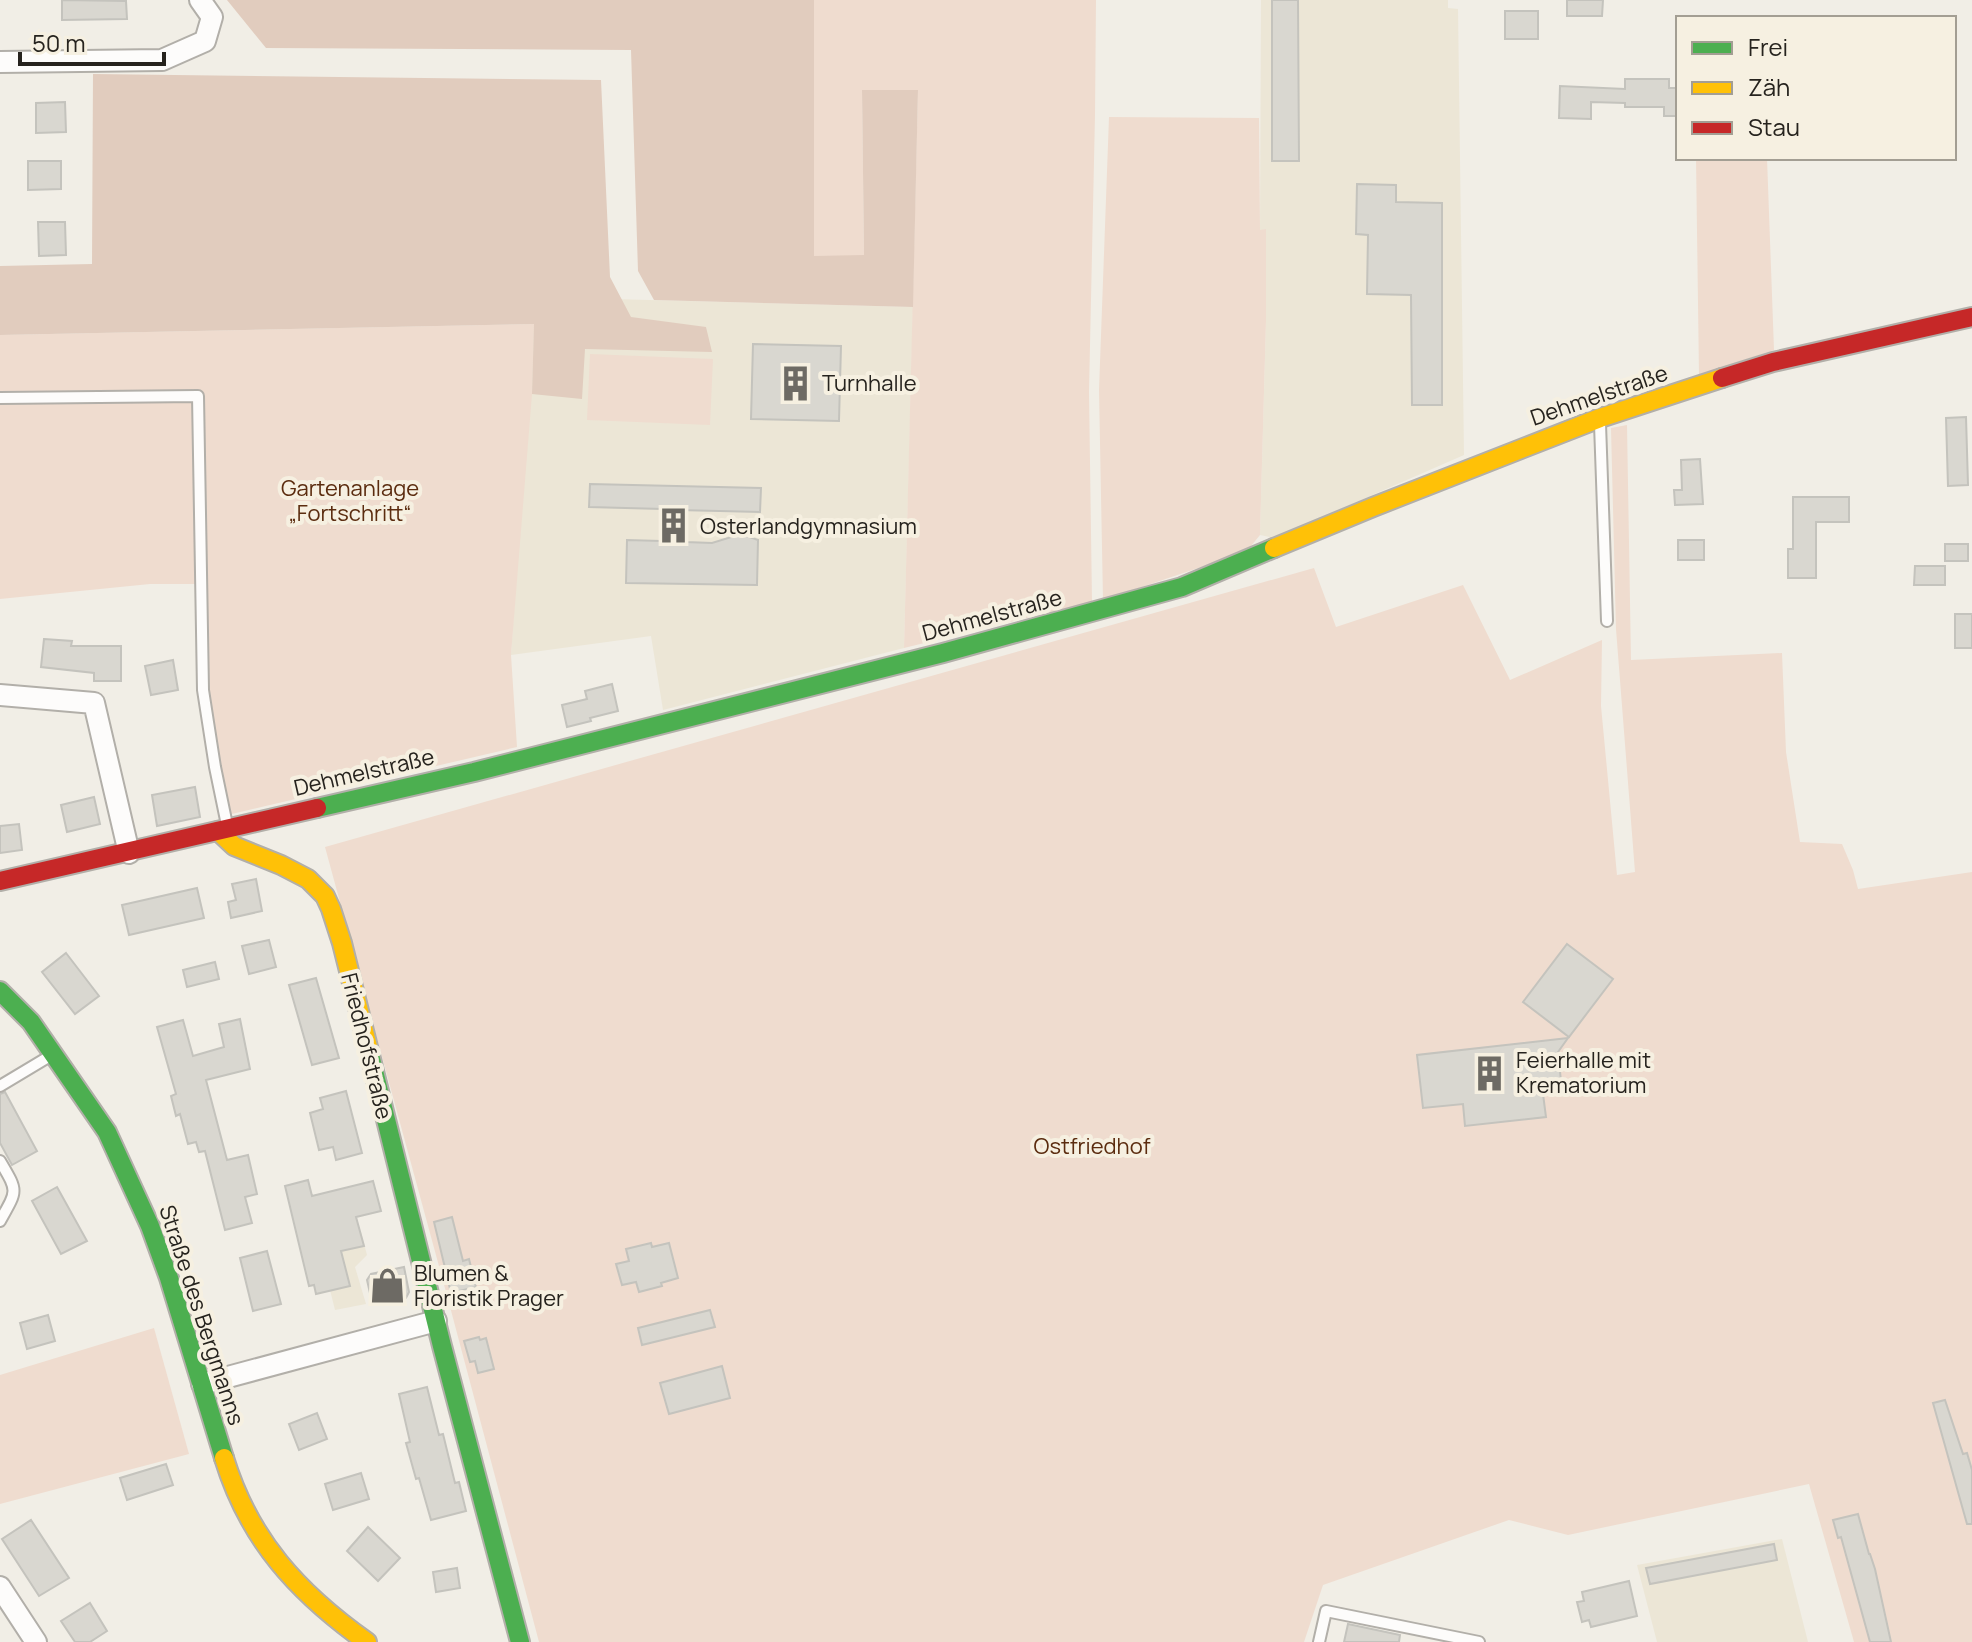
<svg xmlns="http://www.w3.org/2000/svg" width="1972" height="1642" font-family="Manrope,sans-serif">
	<rect width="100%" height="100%" fill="#f1eee6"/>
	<!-- built -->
	<g fill="#ece6d6">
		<path d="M 1261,0 L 1448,0 L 1448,8 L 1458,9 L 1464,455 L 1274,538 L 1260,535 L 1266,321 L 1266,230 L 1260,231 Z"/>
		<path d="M 535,297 L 913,307 L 904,648 L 663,710 L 651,636 L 511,655 Z"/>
		<path d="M 361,1232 L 367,1255 L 355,1267 L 366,1304 L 335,1310 L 318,1242 Z"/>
		<path d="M 1782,1539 L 1808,1642 L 1657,1642 L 1637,1565 Z"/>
	</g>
	<!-- green -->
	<g fill="#efdccf">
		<path d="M 814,0 L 1096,0 L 1095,115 L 1089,392 L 1092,602 L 904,648 L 918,90 L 862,90 L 864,256 L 814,256 Z"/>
		<path d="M 1109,117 L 1259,118 L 1260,230 L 1266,229 L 1266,321 L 1260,535 L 1246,552 L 1103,600 L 1099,390 Z"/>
		<path d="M 1696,158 L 1767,158 L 1774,350 L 1699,375 Z"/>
		<path d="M 534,324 L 532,394 L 511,655 L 517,747 L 219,817 L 199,690 L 198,584 L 150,584 L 0,599 L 0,335 Z"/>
		<path d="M 590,354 L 713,359 L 710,425 L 587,420 Z"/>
		<path d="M 1627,425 L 1631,660 L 1782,653 L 1786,752 L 1800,842 L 1842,844 L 1853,870 L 1858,889 L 1972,872 L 1972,1642 L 1854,1642 L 1809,1484 L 1568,1535 L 1509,1520 L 1323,1585 L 1304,1642 L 539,1642 L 449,1303 L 325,847 L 1314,568 L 1336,627 L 1463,585 L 1510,680 L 1602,640 L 1601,706 L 1617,875 L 1635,872 L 1616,629 L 1611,428 Z"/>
		<path d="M 154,1328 L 189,1454 L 0,1504 L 0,1375 Z"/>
	</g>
	<!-- forest -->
	<g fill="#e1ccbe">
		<path d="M 227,0 L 814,0 L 814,256 L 864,255 L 862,90 L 918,90 L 913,307 L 654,300 L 638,271 L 631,50 L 266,48 Z"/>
		<path d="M 93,74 L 601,80 L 610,277 L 631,317 L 706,327 L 712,352 L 585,349 L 582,399 L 532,394 L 534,324 L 0,335 L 0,266 L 92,264 Z"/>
	</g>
	<!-- building -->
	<g fill="#d9d7d0" stroke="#c4c3bd" stroke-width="2">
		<path d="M 62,0 L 126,1 L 127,19 L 62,20 Z"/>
		<path d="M 1272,0 L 1298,0 L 1299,161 L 1272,161 Z"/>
		<path d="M 1567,0 L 1603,0 L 1602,16 L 1567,16 Z"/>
		<rect x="1505" y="11" width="33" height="28"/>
		<path d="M 1625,79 L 1669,79 L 1669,88 L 1678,88 L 1678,116 L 1664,116 L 1664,107 L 1625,107 L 1625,103 L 1591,102 L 1591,119 L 1559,118 L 1560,86 L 1625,89 Z"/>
		<path d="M 65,102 L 66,132 L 36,133 L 36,103 Z"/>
		<path d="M 28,161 L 61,161 L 61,189 L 28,190 Z"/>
		<path d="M 1357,184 L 1396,185 L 1396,202 L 1442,203 L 1442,405 L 1412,405 L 1411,295 L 1367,294 L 1368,235 L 1356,234 Z"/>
		<path d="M 38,222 L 65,222 L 66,255 L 39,256 Z"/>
		<path d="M 753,344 L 841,346 L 839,421 L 751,419 Z"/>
		<path d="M 1966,417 L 1968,485 L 1948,486 L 1946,418 Z"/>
		<path d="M 1700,459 L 1703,504 L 1675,505 L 1674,490 L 1682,490 L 1681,460 Z"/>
		<path d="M 590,484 L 761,488 L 760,512 L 678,510 L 686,513 L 686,542 L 712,543 L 741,534 L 758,540 L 757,585 L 626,583 L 627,540 L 661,541 L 662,509 L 589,507 Z"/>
		<path d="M 1793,497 L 1849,497 L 1849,522 L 1816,522 L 1816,578 L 1788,578 L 1788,549 L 1793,549 Z"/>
		<rect x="1678" y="540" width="26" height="20"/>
		<rect x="1945" y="544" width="23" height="17"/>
		<path d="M 1915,566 L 1945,566 L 1945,585 L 1914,585 Z"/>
		<rect x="1955" y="614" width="17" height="34"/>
		<path d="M 44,639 L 72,641 L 71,646 L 121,646 L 121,681 L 94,681 L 94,673 L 41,667 Z"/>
		<path d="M 173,660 L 178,690 L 151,695 L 145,666 Z"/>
		<path d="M 612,684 L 618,711 L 590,718 L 591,721 L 567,727 L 562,705 L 587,699 L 585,691 Z"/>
		<path d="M 195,787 L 200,817 L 157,826 L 152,795 Z"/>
		<path d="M 94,797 L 100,824 L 67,832 L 61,805 Z"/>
		<path d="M 19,824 L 22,850 L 0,853 L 0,826 Z"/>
		<path d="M 256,879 L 262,911 L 231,918 L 228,902 L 236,900 L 232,884 Z"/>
		<path d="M 197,888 L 204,918 L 129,935 L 122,905 Z"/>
		<path d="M 269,940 L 276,967 L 249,974 L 242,946 Z"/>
		<path d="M 1567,944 L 1613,979 L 1569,1037 L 1523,1002 Z"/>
		<path d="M 66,953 L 99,996 L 75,1014 L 42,972 Z"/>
		<path d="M 215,962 L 219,979 L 187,987 L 183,970 Z"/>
		<path d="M 316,978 L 339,1058 L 312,1065 L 289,985 Z"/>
		<path d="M 240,1019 L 250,1069 L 206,1080 L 227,1160 L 248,1155 L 257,1194 L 245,1197 L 252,1223 L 225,1230 L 205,1151 L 199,1152 L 196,1142 L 188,1144 L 180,1114 L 176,1116 L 171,1096 L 176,1094 L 157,1027 L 183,1020 L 193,1056 L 224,1047 L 219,1024 Z"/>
		<path d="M 1568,1038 L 1558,1052 L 1562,1091 L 1543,1094 L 1546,1117 L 1465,1126 L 1463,1104 L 1423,1108 L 1417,1055 Z"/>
		<path d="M 346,1091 L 362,1153 L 336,1160 L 333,1147 L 319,1150 L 310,1113 L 323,1109 L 320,1098 Z"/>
		<path d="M 5,1092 L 37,1151 L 12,1165 L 0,1143 L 0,1094 Z"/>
		<path d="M 308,1180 L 312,1196 L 373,1181 L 381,1211 L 356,1217 L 364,1246 L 341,1251 L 350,1286 L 316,1294 L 314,1285 L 309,1286 L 285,1186 Z"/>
		<path d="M 57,1187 L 87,1241 L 61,1254 L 32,1201 Z"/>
		<path d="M 452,1217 L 463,1261 L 469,1259 L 476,1287 L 451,1293 L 434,1222 Z"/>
		<path d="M 651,1243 L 652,1247 L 669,1243 L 678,1278 L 661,1283 L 662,1286 L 639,1292 L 636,1282 L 622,1285 L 616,1264 L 629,1261 L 626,1249 Z"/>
		<path d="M 267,1251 L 281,1304 L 253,1311 L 240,1258 Z"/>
		<path d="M 404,1267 L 409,1292 L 406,1298 L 395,1301 L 390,1297 L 372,1302 L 367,1280 L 371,1274 Z"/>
		<path d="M 710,1310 L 715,1327 L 642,1345 L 638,1328 Z"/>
		<path d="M 48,1315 L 55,1341 L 27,1349 L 20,1323 Z"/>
		<path d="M 479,1337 L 480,1340 L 486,1338 L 494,1369 L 478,1373 L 475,1361 L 470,1362 L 464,1341 Z"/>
		<path d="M 722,1366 L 730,1398 L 669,1414 L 660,1383 Z"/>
		<path d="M 427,1387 L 439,1435 L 443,1434 L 455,1483 L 459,1482 L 466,1511 L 431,1520 L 419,1478 L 416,1479 L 406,1443 L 410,1442 L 399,1394 Z"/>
		<path d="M 1945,1400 L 1963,1454 L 1967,1453 L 1972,1470 L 1972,1524 L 1967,1524 L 1933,1403 Z"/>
		<path d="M 317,1413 L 327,1439 L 299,1450 L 289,1424 Z"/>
		<path d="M 166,1464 L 173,1485 L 127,1500 L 120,1478 Z"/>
		<path d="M 361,1473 L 369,1499 L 333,1510 L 325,1484 Z"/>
		<path d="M 1858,1514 L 1869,1554 L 1870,1554 L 1875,1569 L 1891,1642 L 1870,1642 L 1841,1537 L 1838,1538 L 1833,1520 Z"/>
		<path d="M 31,1520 L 69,1578 L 39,1596 L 2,1539 Z"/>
		<path d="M 368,1527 L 400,1558 L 378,1581 L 347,1551 Z"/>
		<path d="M 1774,1544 L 1777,1560 L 1650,1584 L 1646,1568 Z"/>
		<path d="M 457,1568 L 460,1588 L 436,1592 L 433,1572 Z"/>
		<path d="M 1629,1581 L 1637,1616 L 1591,1627 L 1589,1620 L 1582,1622 L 1577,1602 L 1584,1601 L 1582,1592 Z"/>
		<path d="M 90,1603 L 107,1631 L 90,1642 L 75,1642 L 61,1621 Z"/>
		<path d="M 1348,1624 L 1400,1635 L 1399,1642 L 1344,1642 Z"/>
	</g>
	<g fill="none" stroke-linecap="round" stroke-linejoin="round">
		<defs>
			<g id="lane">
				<path d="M 0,398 L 198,396 L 203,690 L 215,767 L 227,825"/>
				<path d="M 1600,424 L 1607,621"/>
				<path d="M 0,1086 L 50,1056"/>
				<path d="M 0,1161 C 18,1192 18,1189 0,1221"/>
				<path d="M 1319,1642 L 1326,1611 L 1479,1642"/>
			</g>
			<g id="street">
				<path d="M 0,62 L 162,60 L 205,41 L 212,17 L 200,0"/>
				<path d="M 0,695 L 94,703 L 129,853"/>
				<path d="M 202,1384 L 436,1321"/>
				<path d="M 0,1587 L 36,1642"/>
			</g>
			<g id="fast">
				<path d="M 317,808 L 474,772 L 943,653 L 1182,587 L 1274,548"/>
				<path d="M 0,991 L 31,1022 L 107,1132 L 150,1226 L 169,1278 L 224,1458"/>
				<path d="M 369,1051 L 442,1346 L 520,1642"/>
			</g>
			<g id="slow">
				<path d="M 1274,548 L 1373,507 L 1600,418 L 1722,378"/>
				<path d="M 218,831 L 234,846 L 281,865 L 308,879 L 325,896 L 331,909 L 342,943 L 369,1051"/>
				<path d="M 224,1458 C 249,1540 298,1593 367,1642"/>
			</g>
			<g id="jam">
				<path d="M 1722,378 L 1773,362 L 1972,317"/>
				<path d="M 0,881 L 317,808"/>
			</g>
		</defs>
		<!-- lane casing -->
		<use href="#lane" stroke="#b2afa9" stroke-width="14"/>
		<!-- street casing -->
		<use href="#street" stroke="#b2afa9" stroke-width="24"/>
		<!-- fast casing -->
		<use href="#fast" stroke="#b2afa9" stroke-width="22"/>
		<!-- slow casing -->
		<use href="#slow" stroke="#b2afa9" stroke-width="22"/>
		<!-- jam casing -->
		<use href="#jam" stroke="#b2afa9" stroke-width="22"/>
		<!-- lane -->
		<use href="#lane" stroke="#fdfcfb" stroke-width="10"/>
		<!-- street -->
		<use href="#street" stroke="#fdfcfb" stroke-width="20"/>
		<!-- fast -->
		<use href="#fast" stroke="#4caf50" stroke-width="18"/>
		<!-- slow -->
		<use href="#slow" stroke="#ffc107" stroke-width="18"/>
		<!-- jam -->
		<use href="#jam" stroke="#c62828" stroke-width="18"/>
	</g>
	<!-- icons -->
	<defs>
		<symbol id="building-bare" viewBox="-9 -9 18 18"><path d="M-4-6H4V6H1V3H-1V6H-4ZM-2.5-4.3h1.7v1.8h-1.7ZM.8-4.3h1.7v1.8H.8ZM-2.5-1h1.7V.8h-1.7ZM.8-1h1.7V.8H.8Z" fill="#6d6a64" stroke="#f6f0e1" stroke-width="2.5" paint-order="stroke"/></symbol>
		<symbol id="shop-bare" viewBox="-9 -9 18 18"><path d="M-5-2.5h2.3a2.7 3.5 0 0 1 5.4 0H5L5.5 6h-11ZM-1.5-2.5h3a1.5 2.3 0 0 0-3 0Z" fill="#6d6a64" stroke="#f6f0e1" stroke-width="2.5" paint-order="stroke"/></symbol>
	</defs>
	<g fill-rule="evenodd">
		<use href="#building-bare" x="770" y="358" width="51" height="51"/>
		<use href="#building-bare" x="648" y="500" width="51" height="51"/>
		<use href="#building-bare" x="1464" y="1048" width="51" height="51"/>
		<use href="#shop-bare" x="362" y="1260" width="51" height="51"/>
	</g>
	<g text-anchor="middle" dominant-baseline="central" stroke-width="8" stroke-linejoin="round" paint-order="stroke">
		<!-- poi labels -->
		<g font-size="22" fill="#26231e" stroke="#f6f0e1" text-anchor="start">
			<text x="822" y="383">Turnhalle</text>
			<text x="700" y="526">Osterlandgymnasium</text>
			<text x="1516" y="1060">Feierhalle mit<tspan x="1516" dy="25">Krematorium</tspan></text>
			<text x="414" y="1273">Blumen &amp;<tspan x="414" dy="25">Floristik Prager</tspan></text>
		</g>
		<!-- street labels -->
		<g font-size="22" fill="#26231e" stroke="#f6f0e1">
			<text transform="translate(1599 395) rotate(-19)">Dehmelstraße</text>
			<text transform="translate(992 615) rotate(-15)">Dehmelstraße</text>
			<text transform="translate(364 772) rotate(-13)">Dehmelstraße</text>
			<text transform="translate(367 1046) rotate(76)">Friedhofstraße</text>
			<text transform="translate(202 1315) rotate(72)">Straße des Bergmanns</text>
		</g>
		<!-- park labels -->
		<g font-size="22" fill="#5b2c0f" stroke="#f6f0e1">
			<text x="350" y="488">Gartenanlage<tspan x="350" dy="25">„Fortschritt“</tspan></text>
			<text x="1092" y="1146">Ostfriedhof</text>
		</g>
	</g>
	<!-- legend -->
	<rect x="1676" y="16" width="280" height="144" fill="#f6f0e1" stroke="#a39e93" stroke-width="2"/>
	<rect x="1692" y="42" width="40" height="12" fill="#4caf50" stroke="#a39e93" stroke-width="2"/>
	<text x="1748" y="56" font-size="24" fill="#26231e">Frei</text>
	<rect x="1692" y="82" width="40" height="12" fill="#ffc107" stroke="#a39e93" stroke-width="2"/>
	<text x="1748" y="96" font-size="24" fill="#26231e">Zäh</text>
	<rect x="1692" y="122" width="40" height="12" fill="#c62828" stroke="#a39e93" stroke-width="2"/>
	<text x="1748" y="136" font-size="24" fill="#26231e">Stau</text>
	<!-- scale -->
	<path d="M20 52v12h144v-12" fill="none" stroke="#26231e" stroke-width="4"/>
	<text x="32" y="52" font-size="24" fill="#26231e" stroke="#f6f0e1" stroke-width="6" paint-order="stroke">50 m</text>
</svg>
